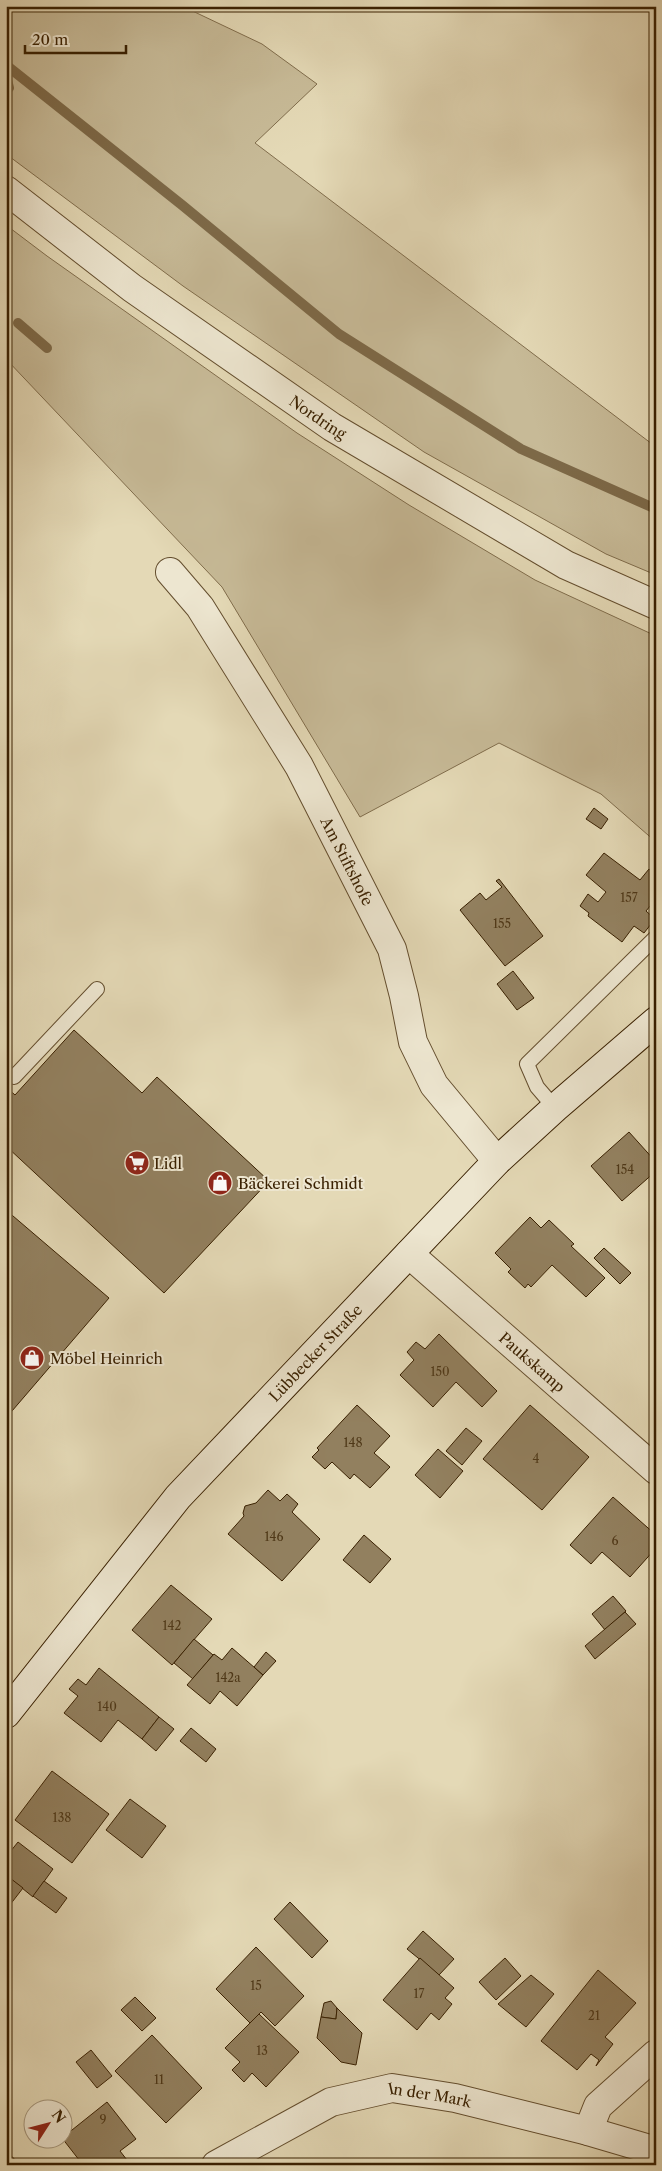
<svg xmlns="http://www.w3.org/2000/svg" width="662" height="2171" font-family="'Libre Caslon Text',serif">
	<rect width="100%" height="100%" fill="#e4d9b6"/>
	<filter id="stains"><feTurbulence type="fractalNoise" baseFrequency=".004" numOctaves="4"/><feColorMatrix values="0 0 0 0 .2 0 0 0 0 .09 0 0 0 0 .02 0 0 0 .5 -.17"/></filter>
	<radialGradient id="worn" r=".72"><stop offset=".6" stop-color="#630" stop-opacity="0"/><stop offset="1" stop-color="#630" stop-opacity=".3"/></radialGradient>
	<!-- green -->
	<g fill="#c7ba97" stroke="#806d4c">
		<path d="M 6,6 L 182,6 L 262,44 L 317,84 L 255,143 L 656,447 L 656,575 L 606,554 L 424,452 L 183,286 L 6,154 Z"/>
		<path d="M 6,225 L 47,256 L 297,433 L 409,505 L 535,580 L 656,636 L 656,842 L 601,794 L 499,743 L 360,817 L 222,587 L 6,359 Z"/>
	</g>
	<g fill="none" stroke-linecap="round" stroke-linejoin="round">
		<!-- stream -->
		<g stroke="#7d6948" stroke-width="10">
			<path d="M 6,65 L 182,205 L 339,334 L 521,449 L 656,509"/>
			<path d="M 6,76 L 9,88 L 6,90"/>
			<path d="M 18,323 L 47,348"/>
		</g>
	</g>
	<!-- building -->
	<g fill="#92805f" stroke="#392001">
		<path d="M 594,808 L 608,819 L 601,829 L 586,819 Z"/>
		<path d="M 604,853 L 640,880 L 649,869 L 656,875 L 656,899 L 646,911 L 655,919 L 644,933 L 634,926 L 622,942 L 588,916 L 589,913 L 580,906 L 588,894 L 598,902 L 606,892 L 586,875 Z"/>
		<path d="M 499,879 L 543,936 L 505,966 L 460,910 L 480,893 L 486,900 L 502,887 L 496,881 Z"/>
		<path d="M 513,971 L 534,998 L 517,1010 L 497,984 Z"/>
		<path d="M 74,1030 L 142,1093 L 157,1077 L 269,1181 L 164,1293 L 6,1146 L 6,1087 L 15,1095 Z"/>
		<path d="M 629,1132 L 656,1162 L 656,1171 L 622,1201 L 591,1166 Z"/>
		<path d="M 6,1210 L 109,1298 L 6,1418 Z"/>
		<path d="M 530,1217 L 541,1228 L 549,1220 L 574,1244 L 571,1246 L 605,1278 L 586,1297 L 552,1265 L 531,1287 L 528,1284 L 525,1288 L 508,1272 L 511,1269 L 495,1253 Z"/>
		<path d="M 604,1248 L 631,1273 L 620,1284 L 594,1258 Z"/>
		<path d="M 439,1334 L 497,1391 L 482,1407 L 456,1382 L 433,1407 L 400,1375 L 414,1360 L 407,1352 L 416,1342 L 425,1349 Z"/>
		<path d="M 357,1405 L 390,1436 L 374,1453 L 390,1467 L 370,1488 L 354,1474 L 350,1479 L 332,1462 L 325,1469 L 312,1457 L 319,1450 L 317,1448 Z"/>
		<path d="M 530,1405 L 589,1457 L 542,1510 L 483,1459 Z"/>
		<path d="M 466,1428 L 482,1441 L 462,1465 L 446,1451 Z"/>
		<path d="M 438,1449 L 463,1471 L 440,1498 L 415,1475 Z"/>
		<path d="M 268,1490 L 280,1501 L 287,1494 L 298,1504 L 292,1512 L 320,1539 L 282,1581 L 228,1534 L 244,1516 L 243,1513 L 245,1506 L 256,1503 Z"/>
		<path d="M 613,1497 L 656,1535 L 656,1548 L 630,1577 L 602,1552 L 591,1564 L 570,1545 Z"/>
		<path d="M 364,1535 L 391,1559 L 370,1583 L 343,1560 Z"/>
		<path d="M 171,1585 L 212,1619 L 172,1665 L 132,1630 Z"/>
		<path d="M 613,1596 L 626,1611 L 605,1630 L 592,1614 Z"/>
		<path d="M 625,1612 L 636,1624 L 595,1659 L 585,1646 Z"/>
		<path d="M 194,1639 L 213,1655 L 193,1679 L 174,1663 Z"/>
		<path d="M 232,1648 L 263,1675 L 237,1706 L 220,1691 L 210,1704 L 187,1685 L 214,1654 L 222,1660 Z"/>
		<path d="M 266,1652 L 276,1661 L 263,1675 L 254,1667 Z"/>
		<path d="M 99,1668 L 159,1717 L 142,1739 L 118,1720 L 101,1742 L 64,1713 L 78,1696 L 69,1689 L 78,1679 L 86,1685 Z"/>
		<path d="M 159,1717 L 174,1729 L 156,1751 L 142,1739 Z"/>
		<path d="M 191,1728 L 216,1749 L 206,1762 L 180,1741 Z"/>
		<path d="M 52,1771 L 109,1814 L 72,1863 L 15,1820 Z"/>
		<path d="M 130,1799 L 166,1826 L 142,1858 L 106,1830 Z"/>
		<path d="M 18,1842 L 53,1869 L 33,1897 L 6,1875 L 6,1857 Z"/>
		<path d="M 6,1875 L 23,1888 L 6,1910 Z"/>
		<path d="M 44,1881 L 67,1898 L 56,1913 L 33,1896 Z"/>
		<path d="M 290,1902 L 328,1941 L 312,1958 L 274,1919 Z"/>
		<path d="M 423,1931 L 454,1959 L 439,1975 L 407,1949 Z"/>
		<path d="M 256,1947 L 304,1996 L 275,2026 L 261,2012 L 250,2023 L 216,1989 Z"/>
		<path d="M 420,1958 L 454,1988 L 445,1998 L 452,2004 L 439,2020 L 431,2013 L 417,2030 L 383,2000 Z"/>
		<path d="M 505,1958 L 521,1976 L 496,2000 L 479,1982 Z"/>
		<path d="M 598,1970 L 636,2003 L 605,2037 L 613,2044 L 596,2066 L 599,2060 L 591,2054 L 577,2070 L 541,2041 Z"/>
		<path d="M 531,1975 L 554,1994 L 526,2027 L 498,2004 Z"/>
		<path d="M 135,1997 L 156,2018 L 142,2031 L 121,2010 Z"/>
		<path d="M 331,2001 L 337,2008 L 336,2019 L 321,2017 L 324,2003 Z"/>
		<path d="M 337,2008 L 362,2033 L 356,2065 L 341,2062 L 317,2038 L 321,2017 L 336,2019 Z"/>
		<path d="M 259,2014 L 299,2052 L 266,2087 L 252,2073 L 244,2082 L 232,2070 L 240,2062 L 225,2048 Z"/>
		<path d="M 152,2035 L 202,2088 L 166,2123 L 115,2071 Z"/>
		<path d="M 91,2050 L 112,2076 L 97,2088 L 76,2062 Z"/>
		<path d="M 107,2102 L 136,2139 L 120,2151 L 127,2160 L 121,2165 L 110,2165 L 107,2162 L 103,2165 L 83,2165 L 62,2138 Z"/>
		<path d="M 6,2150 L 17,2162 L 15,2165 L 6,2165 Z"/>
	</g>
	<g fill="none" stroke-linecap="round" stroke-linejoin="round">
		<defs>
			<g id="lane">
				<path d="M 14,1077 L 97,989"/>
				<path d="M 555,1108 L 537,1087 L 527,1064 L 656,937"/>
			</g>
			<g id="street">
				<path id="s1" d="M 6,190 L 132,288 L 332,427 L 566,565 L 656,605"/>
				<path id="s2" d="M 170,572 L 200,607 L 299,766 L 392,949 L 404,996 L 413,1042 L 434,1085 L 497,1161"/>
				<path id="s3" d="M 409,1254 L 656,1470"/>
				<path d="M 588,2131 L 598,2106 L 656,2054"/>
				<path id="s4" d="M 216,2165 L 331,2102 L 392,2088 L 455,2098 L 588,2131 L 656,2151"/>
			</g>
			<g id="secondary">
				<path id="s5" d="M 6,1714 L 178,1497 L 497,1161 L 555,1108 L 656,1021"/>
			</g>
		</defs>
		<!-- lane casing -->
		<use href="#lane" stroke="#644e2e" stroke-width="16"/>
		<!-- street casing -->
		<use href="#street" stroke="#644e2e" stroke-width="30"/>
		<!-- secondary casing -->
		<use href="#secondary" stroke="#392001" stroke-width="30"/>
		<!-- lane -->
		<use href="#lane" stroke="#ede6d0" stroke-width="14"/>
		<!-- street -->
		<use href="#street" stroke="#ede6d0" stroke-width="28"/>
		<!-- secondary -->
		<use href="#secondary" stroke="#ede6d0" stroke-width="28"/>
	</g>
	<!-- icons -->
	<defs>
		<symbol id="supermarket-disc" viewBox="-11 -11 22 22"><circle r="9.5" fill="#8f2418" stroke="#ede6d0"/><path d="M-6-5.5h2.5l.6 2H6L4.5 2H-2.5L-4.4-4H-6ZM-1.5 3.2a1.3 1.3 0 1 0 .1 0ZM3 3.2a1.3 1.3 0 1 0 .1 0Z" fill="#fff"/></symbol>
		<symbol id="shop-disc" viewBox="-11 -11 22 22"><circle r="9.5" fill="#8f2418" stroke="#ede6d0"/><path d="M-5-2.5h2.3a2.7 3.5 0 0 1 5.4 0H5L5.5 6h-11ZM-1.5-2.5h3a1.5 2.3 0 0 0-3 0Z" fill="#fff"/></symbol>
	</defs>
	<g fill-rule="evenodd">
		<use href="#supermarket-disc" x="123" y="1149" width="28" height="28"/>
		<use href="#shop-disc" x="206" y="1169" width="28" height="28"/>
		<use href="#shop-disc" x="18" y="1344" width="28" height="28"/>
	</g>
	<g text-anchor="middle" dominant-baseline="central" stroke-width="4" stroke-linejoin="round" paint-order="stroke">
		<!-- number labels -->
		<g font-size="12" fill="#4f3818">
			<text x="629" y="897">157</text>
			<text x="502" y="923">155</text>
			<text x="625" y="1169">154</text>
			<text x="440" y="1371">150</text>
			<text x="353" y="1442">148</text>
			<text x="536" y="1458">4</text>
			<text x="274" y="1536">146</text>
			<text x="615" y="1540">6</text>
			<text x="172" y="1625">142</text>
			<text x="228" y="1677">142a</text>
			<text x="107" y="1706">140</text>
			<text x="62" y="1817">138</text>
			<text x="256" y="1985">15</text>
			<text x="419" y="1993">17</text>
			<text x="594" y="2015">21</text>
			<text x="262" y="2050">13</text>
			<text x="159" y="2079">11</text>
			<text x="103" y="2119">9</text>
		</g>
		<!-- street labels -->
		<g font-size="15" fill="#392001" stroke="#ede6d0">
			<text stroke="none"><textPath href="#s1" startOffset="386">Nordring</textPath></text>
			<text stroke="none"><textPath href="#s2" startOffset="340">Am Stiftshofe</textPath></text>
			<text stroke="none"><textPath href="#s5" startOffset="476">Lübbecker Straße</textPath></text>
			<text stroke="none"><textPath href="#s3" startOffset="164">Paukskamp</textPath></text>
			<text stroke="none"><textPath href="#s4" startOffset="232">In der Mark</textPath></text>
		</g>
		<!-- poi labels -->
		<g font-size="15" fill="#392001" stroke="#ede6d0" text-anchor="start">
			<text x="154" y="1163">Lidl</text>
			<text x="238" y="1183">Bäckerei Schmidt</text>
			<text x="50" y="1358">Möbel Heinrich</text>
		</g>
	</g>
	<!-- margin -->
	<rect width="662" height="2171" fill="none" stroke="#e4d9b6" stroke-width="25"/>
	<rect x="8" y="8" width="647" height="2156" fill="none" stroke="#392001" stroke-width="2.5"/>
	<rect x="12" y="12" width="637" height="2146" fill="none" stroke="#392001"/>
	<!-- north arrow -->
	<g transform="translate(48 2124) rotate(54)"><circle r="24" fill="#ede6d0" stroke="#a5977d"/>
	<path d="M0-4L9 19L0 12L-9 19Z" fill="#8f2418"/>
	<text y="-8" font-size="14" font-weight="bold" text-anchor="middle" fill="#392001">N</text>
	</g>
	<!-- scale -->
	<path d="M25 45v8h101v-8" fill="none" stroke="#392001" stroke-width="2.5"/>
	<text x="32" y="45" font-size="15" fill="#392001" stroke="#ede6d0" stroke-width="4" paint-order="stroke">20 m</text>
	<rect width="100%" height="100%" filter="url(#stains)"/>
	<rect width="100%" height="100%" fill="url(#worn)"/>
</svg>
